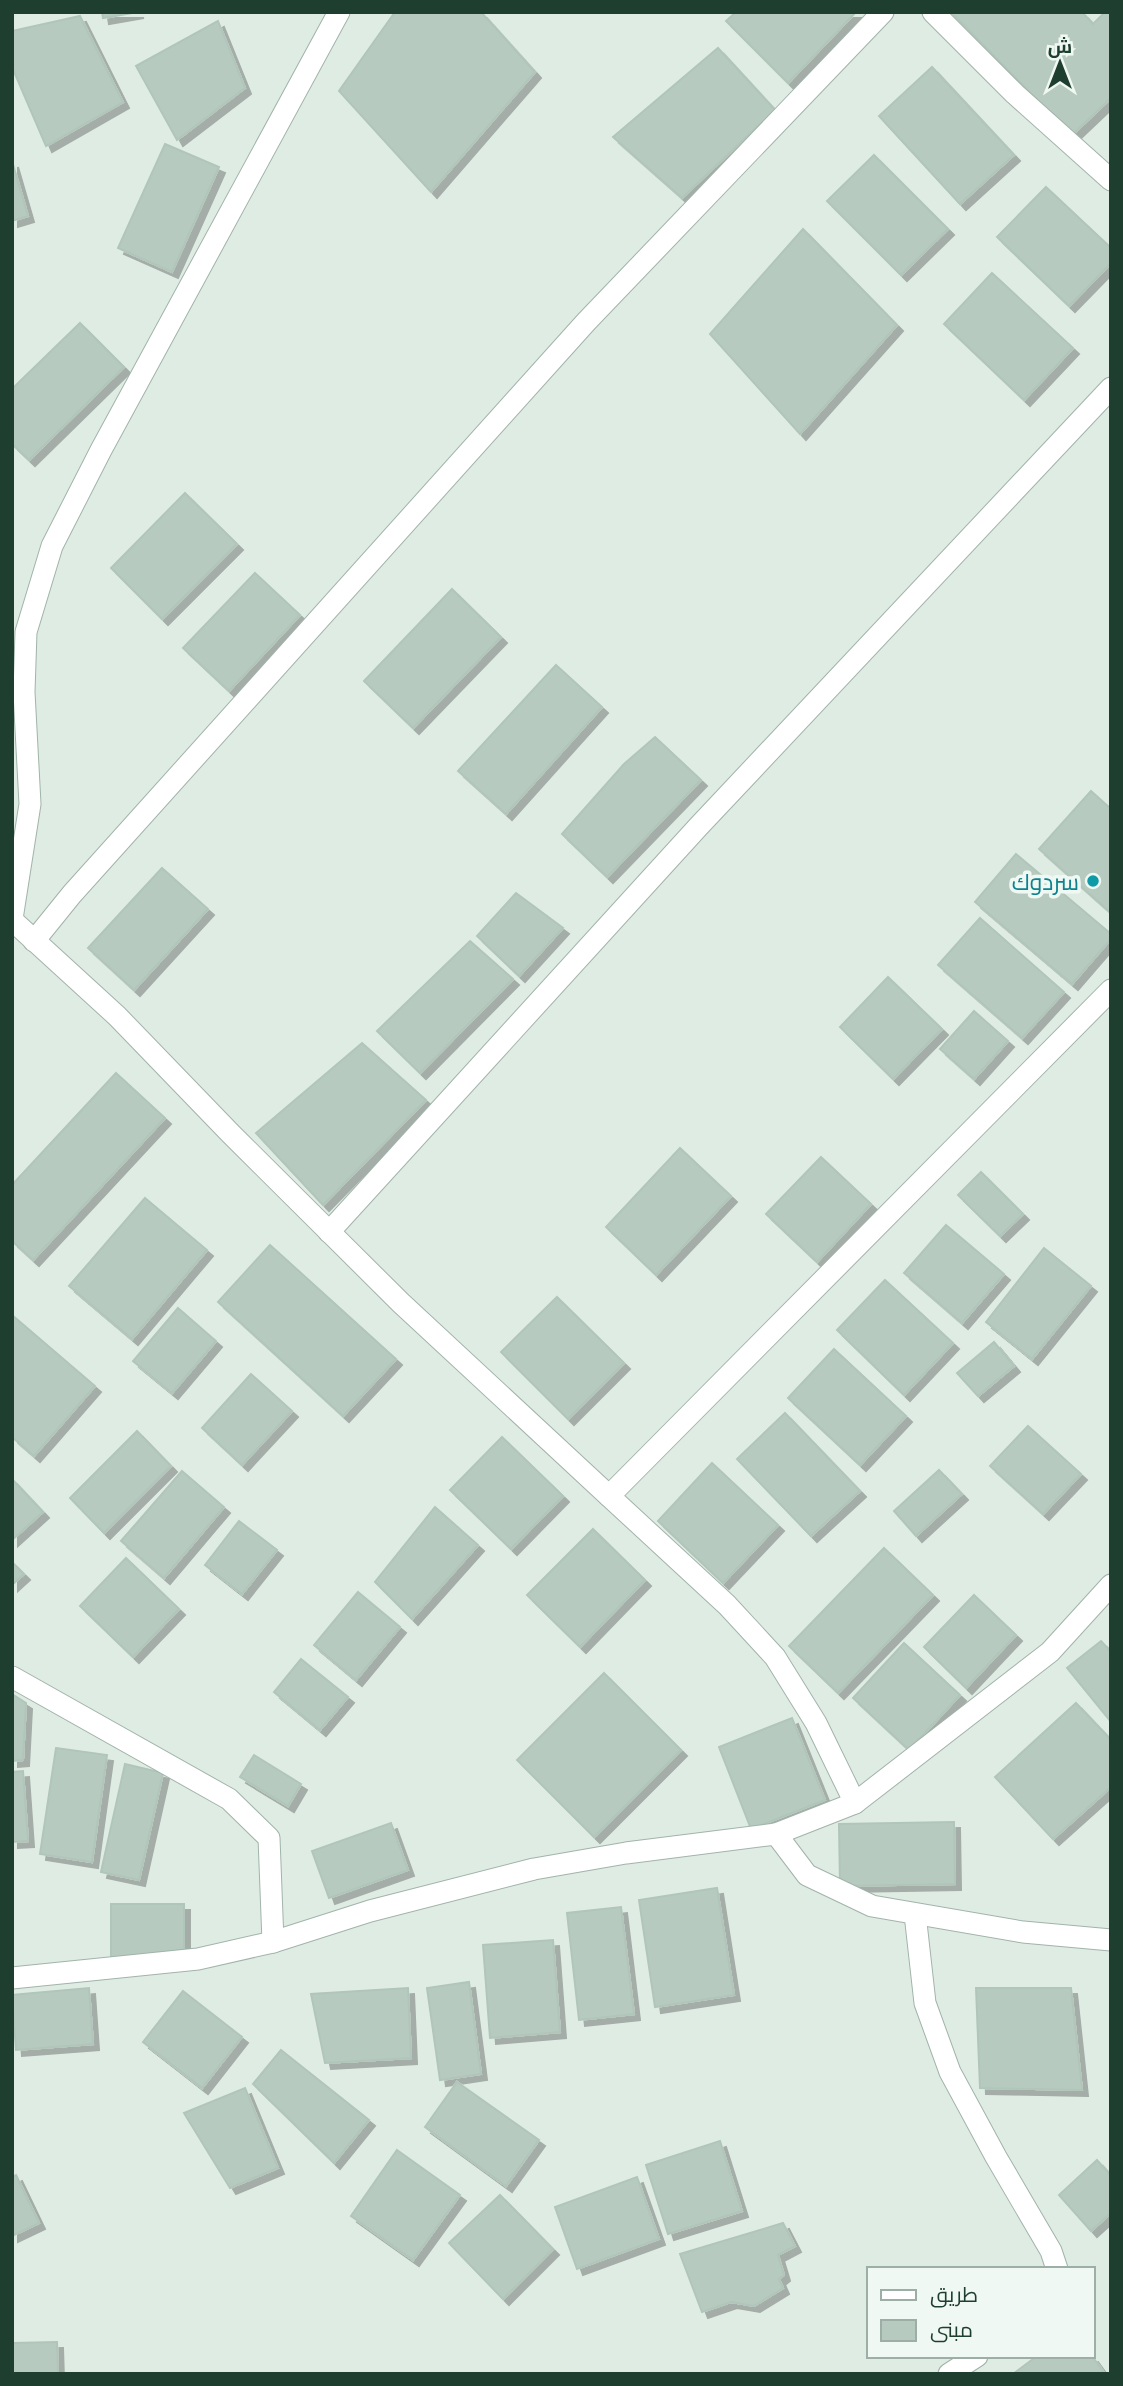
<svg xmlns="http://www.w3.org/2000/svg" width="1123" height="2386" font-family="'Golos Text',Cairo,sans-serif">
	<defs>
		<filter id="shadow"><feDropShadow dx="6" dy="6" stdDeviation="0" flood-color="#0004"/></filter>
	</defs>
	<rect width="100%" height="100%" fill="#dfece4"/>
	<!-- building -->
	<g fill="#b7cabf" stroke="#b1c6ba" stroke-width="2" filter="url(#shadow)">
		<path d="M 102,12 L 138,12 L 103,18 Z"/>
		<path d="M 395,12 L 481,12 L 535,72 L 431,192 L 339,91 Z"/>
		<path d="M 736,12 L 856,12 L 788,83 L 726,21 Z"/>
		<path d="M 951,12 L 1082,12 L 1093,24 L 1105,12 L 1111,12 L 1111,98 L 1072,135 Z"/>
		<path d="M 80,16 L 123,102 L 46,146 L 12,67 L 12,31 Z"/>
		<path d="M 218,21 L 245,88 L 177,140 L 136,66 Z"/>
		<path d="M 718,48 L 775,110 L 682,198 L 613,137 Z"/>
		<path d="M 932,67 L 1014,155 L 960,204 L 879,116 Z"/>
		<path d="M 165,144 L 219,167 L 172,272 L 118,248 Z"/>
		<path d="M 874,155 L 948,229 L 901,275 L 827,201 Z"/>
		<path d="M 12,161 L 28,216 L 12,221 Z"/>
		<path d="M 1046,187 L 1111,248 L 1111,263 L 1069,306 L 997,237 Z"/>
		<path d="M 803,229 L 897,325 L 800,434 L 710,334 Z"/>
		<path d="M 992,273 L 1073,348 L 1024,400 L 944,324 Z"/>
		<path d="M 80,323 L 124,367 L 29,460 L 12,444 L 12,389 Z"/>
		<path d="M 185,493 L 237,544 L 162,619 L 111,568 Z"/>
		<path d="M 255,573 L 300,615 L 229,691 L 183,648 Z"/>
		<path d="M 452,589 L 501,637 L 413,728 L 364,681 Z"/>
		<path d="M 556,665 L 602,707 L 506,814 L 458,771 Z"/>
		<path d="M 655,737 L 701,780 L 607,877 L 562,834 L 624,764 Z"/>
		<path d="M 1091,791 L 1111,809 L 1111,913 L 1039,849 Z"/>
		<path d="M 1016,854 L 1111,934 L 1111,939 L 1072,984 L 975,902 Z"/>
		<path d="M 162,868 L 208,909 L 134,990 L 88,948 Z"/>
		<path d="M 516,893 L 563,928 L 519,976 L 477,936 Z"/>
		<path d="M 980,918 L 1064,992 L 1022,1038 L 938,965 Z"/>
		<path d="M 470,941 L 513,979 L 420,1073 L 377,1031 Z"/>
		<path d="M 888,977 L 942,1029 L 893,1079 L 840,1027 Z"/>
		<path d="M 974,1011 L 1008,1041 L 974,1079 L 940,1049 Z"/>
		<path d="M 362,1043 L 426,1100 L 323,1205 L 256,1133 Z"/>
		<path d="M 116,1073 L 165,1118 L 33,1260 L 12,1241 L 12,1185 Z"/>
		<path d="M 680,1148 L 731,1196 L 656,1275 L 606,1227 Z"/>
		<path d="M 821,1157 L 871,1204 L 817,1262 L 766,1214 Z"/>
		<path d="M 981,1172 L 1023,1214 L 1000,1236 L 958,1195 Z"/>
		<path d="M 145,1198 L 207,1250 L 132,1339 L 69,1286 Z"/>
		<path d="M 946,1225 L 1004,1274 L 962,1323 L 904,1273 Z"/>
		<path d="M 270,1245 L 396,1359 L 343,1416 L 218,1302 Z"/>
		<path d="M 1044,1248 L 1091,1286 L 1032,1359 L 986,1322 Z"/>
		<path d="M 885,1280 L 953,1343 L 904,1395 L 837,1330 Z"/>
		<path d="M 557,1297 L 624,1363 L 568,1419 L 501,1352 Z"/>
		<path d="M 178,1308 L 216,1341 L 172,1393 L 133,1361 Z"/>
		<path d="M 12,1315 L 95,1386 L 34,1456 L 12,1437 Z"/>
		<path d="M 994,1342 L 1014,1366 L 978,1396 L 957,1373 Z"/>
		<path d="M 834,1349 L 906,1416 L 860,1465 L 788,1398 Z"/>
		<path d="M 251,1374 L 292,1411 L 242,1465 L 202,1428 Z"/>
		<path d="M 785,1413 L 860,1491 L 811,1536 L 737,1459 Z"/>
		<path d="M 1028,1426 L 1081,1474 L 1043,1514 L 990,1466 Z"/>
		<path d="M 137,1431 L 171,1466 L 104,1533 L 70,1498 Z"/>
		<path d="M 502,1437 L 563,1496 L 511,1549 L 450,1490 Z"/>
		<path d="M 712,1463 L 778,1525 L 723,1583 L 658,1521 Z"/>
		<path d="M 939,1470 L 962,1494 L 916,1536 L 894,1511 Z"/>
		<path d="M 182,1471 L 224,1507 L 164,1578 L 121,1541 Z"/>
		<path d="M 12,1479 L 43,1512 L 12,1540 Z"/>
		<path d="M 435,1507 L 478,1545 L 412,1619 L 375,1582 Z"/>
		<path d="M 239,1521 L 277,1550 L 242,1594 L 205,1565 Z"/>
		<path d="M 593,1529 L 645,1580 L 580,1647 L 527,1595 Z"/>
		<path d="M 884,1548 L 933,1595 L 838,1693 L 789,1646 Z"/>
		<path d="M 126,1558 L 179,1609 L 133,1657 L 80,1606 Z"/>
		<path d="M 12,1562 L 24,1574 L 12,1585 Z"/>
		<path d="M 358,1592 L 400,1627 L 356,1680 L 314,1645 Z"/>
		<path d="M 974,1595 L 1016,1635 L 966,1688 L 924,1647 Z"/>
		<path d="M 1101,1641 L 1111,1652 L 1111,1722 L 1067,1668 Z"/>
		<path d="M 904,1643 L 960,1695 L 909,1750 L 853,1698 Z"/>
		<path d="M 301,1659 L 348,1697 L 320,1730 L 274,1692 Z"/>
		<path d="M 604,1673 L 681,1750 L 594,1837 L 517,1760 Z"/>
		<path d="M 12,1694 L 26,1703 L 23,1760 L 12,1761 Z"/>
		<path d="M 1076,1703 L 1111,1740 L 1111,1787 L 1053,1839 L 995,1777 Z"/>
		<path d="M 792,1718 L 825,1800 L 751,1829 L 719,1747 Z"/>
		<path d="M 56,1748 L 107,1755 L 92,1862 L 40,1854 Z"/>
		<path d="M 254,1755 L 301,1784 L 288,1806 L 240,1777 Z"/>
		<path d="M 125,1764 L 163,1773 L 139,1880 L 101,1872 Z"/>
		<path d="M 23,1771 L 28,1841 L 12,1842 L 12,1772 Z"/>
		<path d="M 954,1822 L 955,1884 L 840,1886 L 839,1824 Z"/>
		<path d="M 391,1823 L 408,1870 L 329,1898 L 312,1851 Z"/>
		<path d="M 717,1888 L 734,1995 L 655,2007 L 639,1900 Z"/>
		<rect x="111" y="1904" width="73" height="55"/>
		<path d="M 621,1907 L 634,2014 L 579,2020 L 567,1913 Z"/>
		<path d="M 553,1940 L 560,2032 L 490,2038 L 483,1945 Z"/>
		<path d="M 469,1982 L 481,2074 L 440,2080 L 427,1988 Z"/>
		<path d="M 89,1988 L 93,2044 L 16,2050 L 12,1995 Z"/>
		<path d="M 408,1988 L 411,2058 L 325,2063 L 311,1994 Z"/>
		<path d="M 976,1988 L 1071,1988 L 1082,2090 L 980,2088 Z"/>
		<path d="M 183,1991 L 242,2037 L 202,2088 L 143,2042 Z"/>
		<path d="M 281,2050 L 369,2120 L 334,2163 L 253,2084 Z"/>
		<path d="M 457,2082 L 539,2140 L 506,2186 L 425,2127 Z"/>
		<path d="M 245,2088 L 278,2168 L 230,2188 L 184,2113 Z"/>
		<path d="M 720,2141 L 742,2211 L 668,2234 L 646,2165 Z"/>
		<path d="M 397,2150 L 460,2195 L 413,2260 L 351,2216 Z"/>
		<path d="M 1097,2160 L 1111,2176 L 1111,2213 L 1091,2231 L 1059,2195 Z"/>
		<path d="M 16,2175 L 39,2223 L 12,2236 L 12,2177 Z"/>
		<path d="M 637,2177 L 659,2239 L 577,2269 L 555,2207 Z"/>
		<path d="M 500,2195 L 553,2249 L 503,2299 L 449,2243 Z"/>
		<path d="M 783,2223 L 795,2246 L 778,2255 L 784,2275 L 779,2279 L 783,2288 L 754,2306 L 731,2302 L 702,2312 L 680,2254 Z"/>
		<path d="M 57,2342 L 58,2374 L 12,2374 L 12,2343 Z"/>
		<path d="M 1037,2356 L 1092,2356 L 1105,2374 L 1013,2374 Z"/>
	</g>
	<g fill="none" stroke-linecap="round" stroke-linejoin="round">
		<defs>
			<g id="street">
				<path d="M 933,12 L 1015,94 L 1111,180"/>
				<path d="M 12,919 L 30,804 L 24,692 L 26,632 L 52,546 L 101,450 L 339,12"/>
				<path d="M 12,920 L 117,1016 L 231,1134 L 401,1303 L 609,1496 L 1111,990"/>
				<path d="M 34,941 L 72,894 L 586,322 L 883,12"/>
				<path d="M 329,1232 L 698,827 L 1111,388"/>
				<path d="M 609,1496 L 727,1605 L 775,1657 L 816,1723 L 855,1803"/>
				<path d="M 1111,1585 L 1050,1652 L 855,1803 L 776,1834 L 807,1875 L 872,1906 L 1023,1932 L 1111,1940"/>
				<path d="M 12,1677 L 229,1799 L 269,1838 L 273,1942"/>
				<path d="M 915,1914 L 925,2003 L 950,2072 L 996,2157 L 1051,2251 L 1057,2269"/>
				<path d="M 12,1978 L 198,1959 L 273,1942 L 370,1911 L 534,1869 L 626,1853 L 776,1834"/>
				<path d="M 949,2374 L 977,2356"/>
			</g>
		</defs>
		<!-- street casing -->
		<use href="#street" stroke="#a1b4aa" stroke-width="23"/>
		<!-- street -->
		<use href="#street" stroke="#fff" stroke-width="21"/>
	</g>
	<!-- markers -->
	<circle fill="#0f9aa8" stroke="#f0f8f3" stroke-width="2.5" cx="1093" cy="881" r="7"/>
	<g text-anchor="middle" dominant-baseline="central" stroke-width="7" stroke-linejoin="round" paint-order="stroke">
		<!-- culture labels -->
		<g font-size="23" fill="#0d838f" stroke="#f0f8f3" text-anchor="end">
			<text x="1079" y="881">سردوك</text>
		</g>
	</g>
	<!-- border -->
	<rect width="1123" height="2386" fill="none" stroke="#1e3e30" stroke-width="28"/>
	<!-- legend -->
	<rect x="867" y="2267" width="228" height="91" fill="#f0f8f3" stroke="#9caea5" stroke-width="2"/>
	<rect x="881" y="2290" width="35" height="10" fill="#ffffff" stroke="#9caea5" stroke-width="2"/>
	<text x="930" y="2302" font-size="21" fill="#1e3e30">طريق</text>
	<rect x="881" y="2320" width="35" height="21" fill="#b7cabf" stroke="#9caea5" stroke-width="2"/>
	<text x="930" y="2337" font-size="21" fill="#1e3e30">مبنى</text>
	<!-- north arrow -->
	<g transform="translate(1060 63)" stroke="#f0f8f3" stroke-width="5" paint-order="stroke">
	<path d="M0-5L12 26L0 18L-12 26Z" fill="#1e3e30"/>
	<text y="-10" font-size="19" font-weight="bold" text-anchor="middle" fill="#1e3e30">ش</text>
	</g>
</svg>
